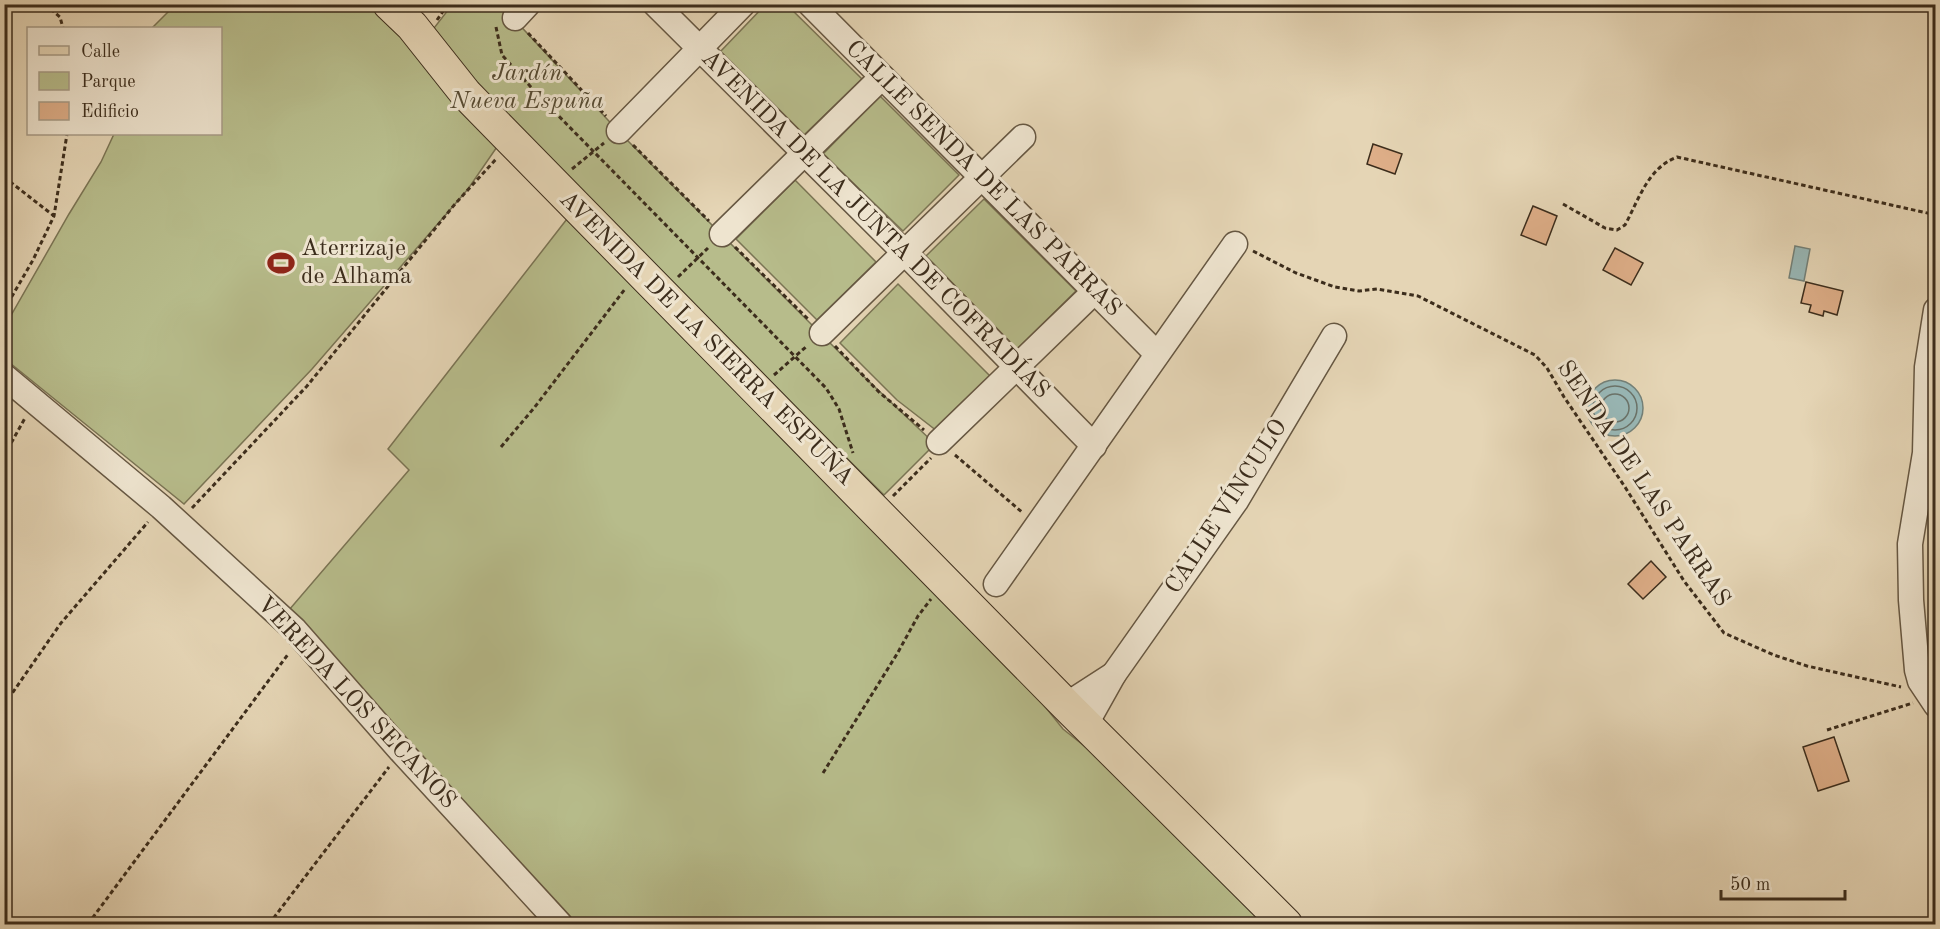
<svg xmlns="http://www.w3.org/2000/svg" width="1940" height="929" font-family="'Old Standard TT',serif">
	<rect width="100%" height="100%" fill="#e5d5b5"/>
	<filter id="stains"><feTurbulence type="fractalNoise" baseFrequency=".00333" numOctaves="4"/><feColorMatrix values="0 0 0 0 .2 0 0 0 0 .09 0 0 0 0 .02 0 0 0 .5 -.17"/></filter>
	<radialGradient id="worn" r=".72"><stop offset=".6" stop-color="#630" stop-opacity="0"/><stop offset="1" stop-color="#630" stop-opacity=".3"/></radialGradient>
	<!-- green -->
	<g fill="#b7bc8b" stroke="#7a7454" stroke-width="1.5">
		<path d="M 766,4 L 787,5 L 862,79 L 804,135 L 720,52 Z"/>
		<path d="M 175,5 L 376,5 L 499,144 L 468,189 L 312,369 L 184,504 L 5,359 L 5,326 L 69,214 L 101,162 L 114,134 L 220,134 L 220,28 L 152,28 Z"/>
		<path d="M 452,5 L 501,5 L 620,133 L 859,372 L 935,444 L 884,495 L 530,144 L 438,38 L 434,28 Z"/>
		<path d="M 880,96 L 959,175 L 903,231 L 823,154 Z"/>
		<path d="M 795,180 L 876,262 L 817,320 L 736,239 Z"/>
		<path d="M 984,199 L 1076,291 L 1017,349 L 926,256 Z"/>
		<path d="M 567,219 L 997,647 L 1063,729 L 1121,775 L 1269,924 L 568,924 L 289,610 L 409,470 L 388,449 Z"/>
		<path d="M 898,284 L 991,377 L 937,431 L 897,400 L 840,343 Z"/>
	</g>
	<!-- water -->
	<g fill="#98b7b6" stroke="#738078" stroke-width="1.5">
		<path d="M 1795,246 L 1810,249 L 1804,281 L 1789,278 Z"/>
		<circle cx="1615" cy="408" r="28"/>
	</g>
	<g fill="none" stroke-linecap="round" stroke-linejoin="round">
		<!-- shore -->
		<g stroke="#6a7269" stroke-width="1.5">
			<circle cx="1615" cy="408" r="22"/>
			<circle cx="1615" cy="408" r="14"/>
		</g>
	</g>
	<!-- building -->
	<g fill="#deae88" stroke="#3c2d1c" stroke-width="1.5">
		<path d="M 1373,144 L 1402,154 L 1395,174 L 1367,164 Z"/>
		<path d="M 1533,206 L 1557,216 L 1546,245 L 1521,235 Z"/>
		<path d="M 1615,248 L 1643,263 L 1631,285 L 1603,270 Z"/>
		<path d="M 1806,282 L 1843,291 L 1837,315 L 1824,311 L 1823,316 L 1809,312 L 1811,305 L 1801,303 Z"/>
		<path d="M 1651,561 L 1666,577 L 1643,599 L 1628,584 Z"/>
		<path d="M 1834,737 L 1849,781 L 1818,791 L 1803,747 Z"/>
	</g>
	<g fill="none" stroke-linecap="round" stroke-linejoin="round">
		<defs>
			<g id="minor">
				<path d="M 655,4 L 905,253 L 1094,446"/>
				<path d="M 810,4 L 1157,354"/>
				<path d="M 515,18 L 528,4"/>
				<path d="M 619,131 L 743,4"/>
				<path d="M 722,234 L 882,77"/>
				<path d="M 1936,310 L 1927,367 L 1925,453 L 1910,544 L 1911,600 L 1917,670 L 1920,681 L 1936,705"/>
				<path d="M 822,333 L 1023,137"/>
				<path d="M 4,376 L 161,507 L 294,629 L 401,751 L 560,924"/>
				<path d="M 939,442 L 1095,291"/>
				<path d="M 996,584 L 1235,244"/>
				<path d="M 1114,674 L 1236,501 L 1334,336"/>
				<path d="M 1066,705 L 1114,674 L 1086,724"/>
			</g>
			<path id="major" d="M 389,4 L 412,26 L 466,94 L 512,141 L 1066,705 L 1286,924"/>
		</defs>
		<!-- minor casing -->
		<use href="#minor" stroke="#665742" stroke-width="27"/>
		<!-- major casing -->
		<use href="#major" stroke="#3c2d1c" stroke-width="34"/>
		<!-- path -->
		<g stroke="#3c2d1c" stroke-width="3" stroke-dasharray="4.5 3" stroke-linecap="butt">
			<path d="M 45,4 L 60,17 L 63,28"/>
			<path d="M 437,20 L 448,4"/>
			<path d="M 496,27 L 502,55 L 539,96 L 826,388 L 839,409 L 853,453"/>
			<path d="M 528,33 L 606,116"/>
			<path d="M 633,145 L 709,221"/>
			<path d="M 572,169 L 604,143"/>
			<path d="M 4,177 L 54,216"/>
			<path d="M 1563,204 L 1605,228 L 1617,230 L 1625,225 C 1639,199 1648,168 1677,157 L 1936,215"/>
			<path d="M 735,247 L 809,320"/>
			<path d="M 1253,251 L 1296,273 L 1335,287 L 1359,291 L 1377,289 L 1418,296 L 1535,355 L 1547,368 L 1564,397 L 1625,487 L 1684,581 L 1724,633 L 1774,655 L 1807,666 L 1901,687"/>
			<path d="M 678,277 L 708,248"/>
			<path d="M 4,310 L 33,260 L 54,216 L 67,134"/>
			<path d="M 835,346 L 879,392 L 924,430"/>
			<path d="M 774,375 L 807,346"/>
			<path d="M 501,447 L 534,408 L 625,289"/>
			<path d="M 955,455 L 1023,513"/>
			<path d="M 4,456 L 25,418"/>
			<path d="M 893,496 L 931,458"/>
			<path d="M 192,508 L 307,386 L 455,204 L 497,158"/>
			<path d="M 4,705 L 61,623 L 148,522"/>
			<path d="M 1827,730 L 1913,703"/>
			<path d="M 823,773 L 897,654 L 918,616 L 931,599"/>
			<path d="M 88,924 L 289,653"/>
			<path d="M 269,924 L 389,767"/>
		</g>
		<!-- minor -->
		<use href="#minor" stroke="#eee4cf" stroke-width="24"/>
		<!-- major -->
		<use href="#major" stroke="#e5d5b5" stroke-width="32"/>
	</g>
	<!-- icons -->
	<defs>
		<symbol id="stadium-bare" viewBox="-9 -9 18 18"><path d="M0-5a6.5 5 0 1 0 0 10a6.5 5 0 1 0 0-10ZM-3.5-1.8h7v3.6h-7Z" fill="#8f2418" stroke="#eee4cf" stroke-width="2.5" paint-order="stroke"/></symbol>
	</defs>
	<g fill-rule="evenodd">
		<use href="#stadium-bare" x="262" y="244" width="38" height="38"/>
	</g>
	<g text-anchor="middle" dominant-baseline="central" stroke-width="6" stroke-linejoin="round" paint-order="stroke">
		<!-- park labels -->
		<g font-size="24" font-style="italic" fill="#554a32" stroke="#eee4cf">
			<text x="527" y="74">Jardín<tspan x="527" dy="28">Nueva Espuña</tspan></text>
		</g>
		<!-- street labels -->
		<g font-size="24" fill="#3c2d1c" stroke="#eee4cf">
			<text transform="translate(983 179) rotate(45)">CALLE SENDA DE LAS PARRAS</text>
			<text transform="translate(875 225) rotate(45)">AVENIDA DE LA JUNTA DE COFRADÍAS</text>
			<text transform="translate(706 339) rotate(45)">AVENIDA DE LA SIERRA ESPUÑA</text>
			<text transform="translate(1643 484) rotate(56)">SENDA DE LAS PARRAS</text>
			<text transform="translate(1227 507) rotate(-57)">CALLE VÍNCULO</text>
			<text transform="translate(356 703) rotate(47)">VEREDA LOS SECANOS</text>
		</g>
		<!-- poi labels -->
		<g font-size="24" fill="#3c2d1c" stroke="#eee4cf" text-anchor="start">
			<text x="301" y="249">Aterrizaje<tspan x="301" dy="28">de Alhama</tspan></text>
		</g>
	</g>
	<!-- margin -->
	<rect width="1940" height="929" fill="none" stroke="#e5d5b5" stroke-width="24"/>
	<rect x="6" y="6" width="1928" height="917" fill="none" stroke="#3c2d1c" stroke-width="3"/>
	<rect x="12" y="12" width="1916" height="905" fill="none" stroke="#3c2d1c" stroke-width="1.5"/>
	<!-- legend -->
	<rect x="27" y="27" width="195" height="108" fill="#eee4cf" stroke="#a79b87" stroke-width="1.5"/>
	<rect x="39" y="46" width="30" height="9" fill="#e5d5b5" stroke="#a79b87" stroke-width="1.5"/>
	<text x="81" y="57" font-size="18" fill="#3c2d1c">Calle</text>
	<rect x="39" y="72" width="30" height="18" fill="#b7bc8b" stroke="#a79b87" stroke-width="1.5"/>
	<text x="81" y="87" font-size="18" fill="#3c2d1c">Parque</text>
	<rect x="39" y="102" width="30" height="18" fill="#deae88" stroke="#a79b87" stroke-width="1.5"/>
	<text x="81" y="117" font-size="18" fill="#3c2d1c">Edificio</text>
	<!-- scale -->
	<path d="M1721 890v9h124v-9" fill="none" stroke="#3c2d1c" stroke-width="3"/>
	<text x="1730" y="890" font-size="18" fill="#3c2d1c" stroke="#eee4cf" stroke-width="4.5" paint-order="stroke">50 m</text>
	<rect width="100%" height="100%" filter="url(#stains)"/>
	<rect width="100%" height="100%" fill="url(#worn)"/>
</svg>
